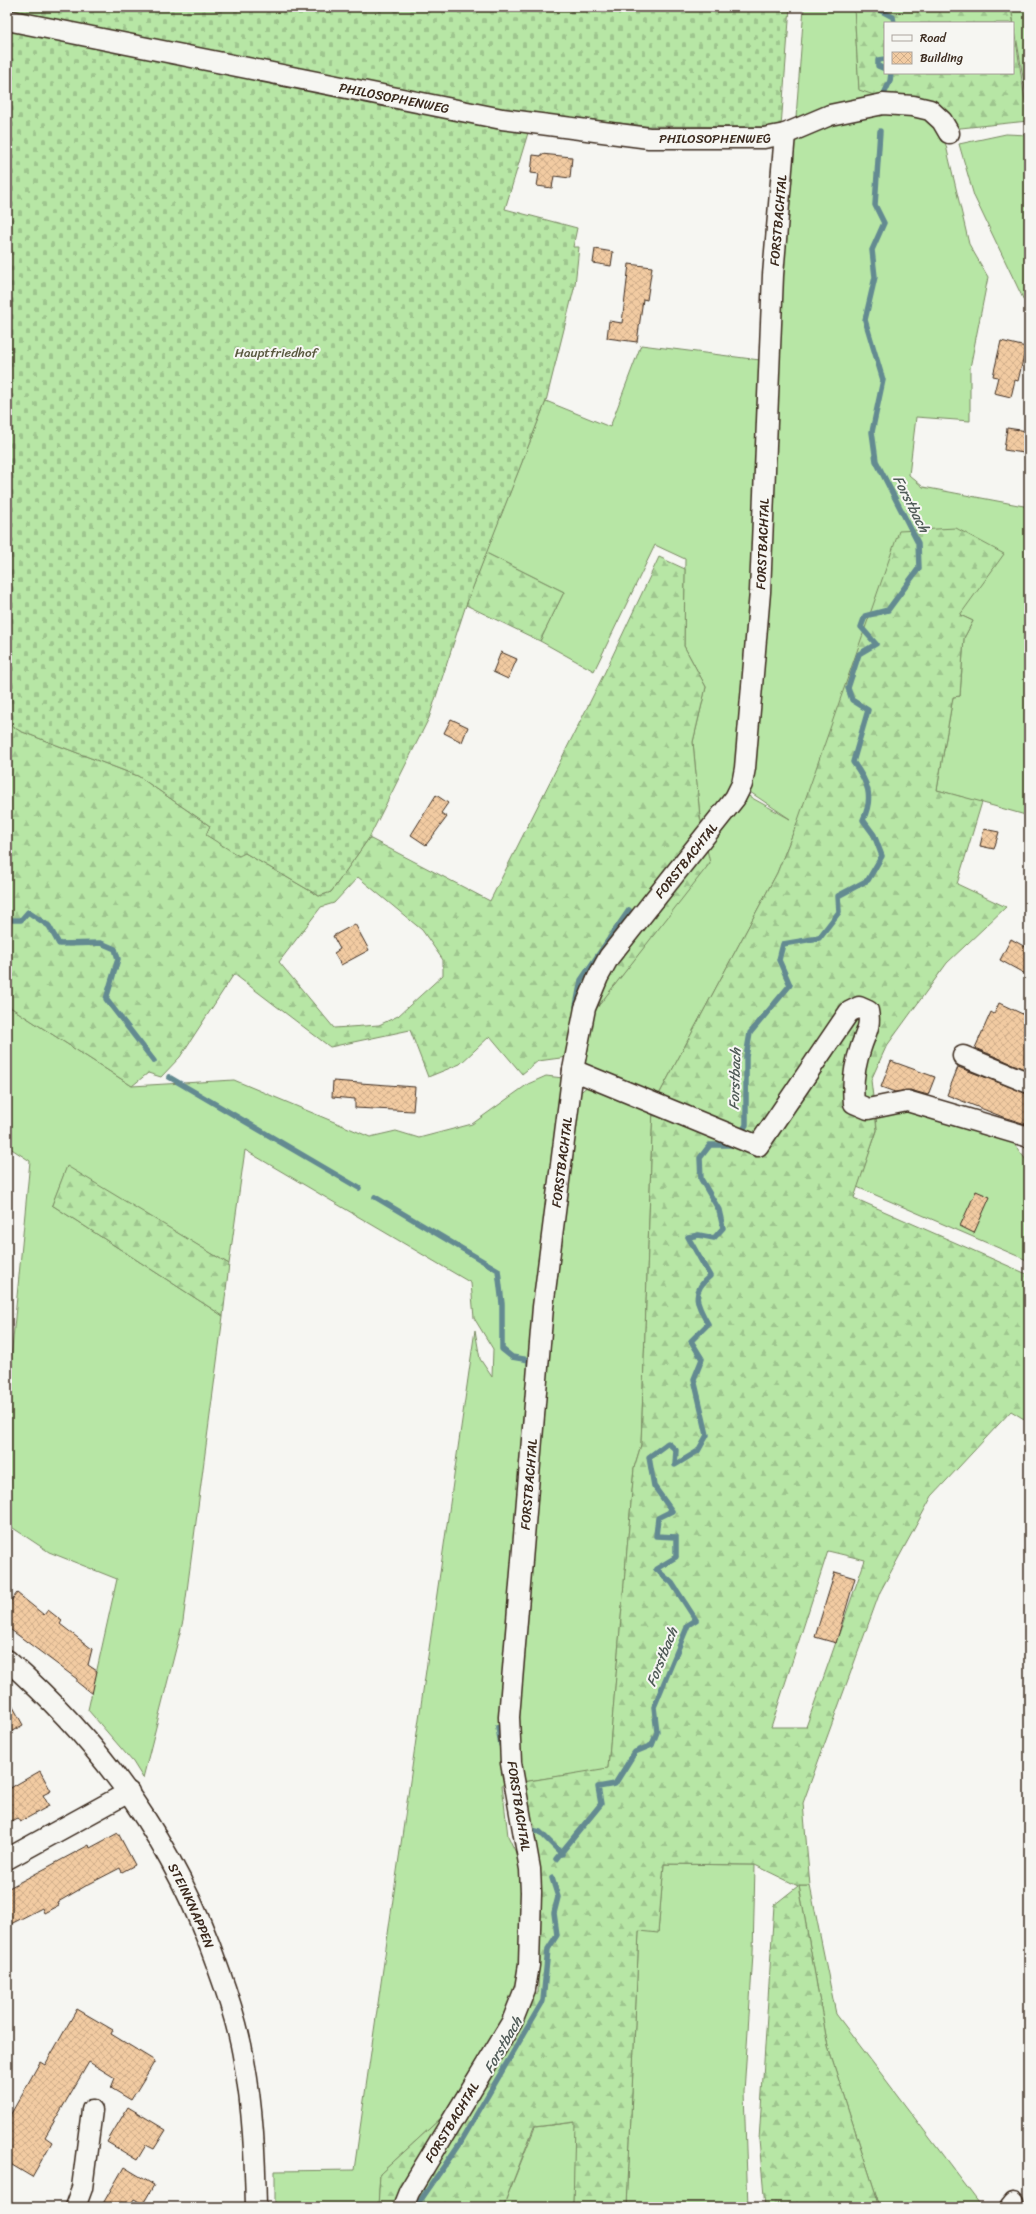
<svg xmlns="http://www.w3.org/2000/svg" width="1036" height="2214" font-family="Sriracha,sans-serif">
	<defs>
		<pattern id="forest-firs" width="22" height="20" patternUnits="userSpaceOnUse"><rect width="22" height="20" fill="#b7e6a5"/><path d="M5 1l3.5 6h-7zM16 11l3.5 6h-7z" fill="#9ec58e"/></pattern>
		<pattern id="cemetery-stones" width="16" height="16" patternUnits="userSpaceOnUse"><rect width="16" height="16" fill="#b7e6a5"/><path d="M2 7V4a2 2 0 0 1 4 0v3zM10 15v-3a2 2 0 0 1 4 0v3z" fill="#9ec58e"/></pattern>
		<pattern id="building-cross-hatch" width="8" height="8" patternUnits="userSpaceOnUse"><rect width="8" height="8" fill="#f2cba2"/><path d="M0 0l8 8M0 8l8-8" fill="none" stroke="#d0ae8b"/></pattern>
	</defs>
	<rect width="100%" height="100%" fill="#f6f6f2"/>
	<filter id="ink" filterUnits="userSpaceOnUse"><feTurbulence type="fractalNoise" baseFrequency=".025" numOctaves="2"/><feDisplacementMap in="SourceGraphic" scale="8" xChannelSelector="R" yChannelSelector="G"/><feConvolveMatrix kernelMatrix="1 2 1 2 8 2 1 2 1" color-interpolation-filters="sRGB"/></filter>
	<g filter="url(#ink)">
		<!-- grass -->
		<g fill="#b7e6a5" stroke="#798862">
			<path d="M 804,7 L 854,7 L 859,89 L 927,114 L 944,137 L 969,244 L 988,277 L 970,368 L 970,421 L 916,417 L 909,475 L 923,487 L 1029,507 L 1029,816 L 937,790 L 953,697 L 960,696 L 964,638 L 973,621 L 960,615 L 797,823 L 777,873 L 653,1106 L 641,1445 L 634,1468 L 608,1769 L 502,1785 L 508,1836 L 525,1872 L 518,1994 L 441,2118 L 380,2174 L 378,2207 L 275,2207 L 275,2171 L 354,2170 L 475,1330 L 480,1359 L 492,1377 L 493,1349 L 474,1318 L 471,1283 L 245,1150 L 229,1264 L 67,1167 L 52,1205 L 223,1316 L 183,1621 L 143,1778 L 133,1762 L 88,1710 L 117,1579 L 49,1552 L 7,1524 L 7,1401 L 30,1161 L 7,1146 L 7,1005 L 132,1086 L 234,1080 L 370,1137 L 396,1131 L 419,1138 L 472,1124 L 528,1084 L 546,1076 L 563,1078 L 576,1096 L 596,1079 L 582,1058 L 592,1014 L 709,863 L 700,817 L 693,742 L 706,687 L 684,646 L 685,559 L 655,545 L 594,671 L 540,641 L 564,592 L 486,553 L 546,401 L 610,427 L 641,345 L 760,360 L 752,593 L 734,788 L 790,819 L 750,792 L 777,364 L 781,268 L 796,118 Z"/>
			<path d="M 1011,7 L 1029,7 L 1029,121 L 1028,106 Z"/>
			<path d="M 1006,134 L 1029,135 L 1029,311 L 974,196 L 959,144 Z"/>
			<path d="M 876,1112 L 929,1112 L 1011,1140 L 1029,1164 L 1029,1261 L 857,1187 L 877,1131 Z"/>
			<path d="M 664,1864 L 755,1865 L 753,1954 L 744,2092 L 748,2207 L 627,2207 L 639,1930 L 658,1932 Z"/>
			<path d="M 799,1886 L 810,1886 L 836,2014 L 982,2207 L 880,2207 L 828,2047 Z"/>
			<path d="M 576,2122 L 573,2207 L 503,2207 L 535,2127 Z"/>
		</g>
		<!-- forest -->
		<g fill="url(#forest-firs)" stroke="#798862" fill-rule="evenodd">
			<path d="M 854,7 L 1011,7 L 1028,121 L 951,129 L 886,99 L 859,90 ZM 885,23 L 1013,23 L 1013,73 L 885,73 Z"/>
			<path d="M 956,528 L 1004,554 L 960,615 L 973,621 L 964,638 L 960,696 L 953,697 L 937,790 L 982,802 L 957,884 L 1006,907 L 947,963 L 886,1047 L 871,1080 L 877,1130 L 854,1198 L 1029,1275 L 1029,1422 L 1011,1411 L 932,1496 L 880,1592 L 803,1803 L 810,1886 L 799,1886 L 828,2047 L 880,2207 L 765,2207 L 759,2140 L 774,1905 L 798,1886 L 755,1865 L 664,1864 L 658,1933 L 639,1931 L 627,2207 L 573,2207 L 575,2122 L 534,2127 L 503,2207 L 378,2207 L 380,2174 L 441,2118 L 518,1994 L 538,1993 L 540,1867 L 523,1782 L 608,1768 L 634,1468 L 641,1445 L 653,1106 L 777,873 L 797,823 L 899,531 ZM 828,1551 L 865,1560 L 806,1727 L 771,1727 Z"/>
			<path d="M 486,553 L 564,592 L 540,641 L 466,605 Z"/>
			<path d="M 659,557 L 685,569 L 684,646 L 706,687 L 693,742 L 700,817 L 710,863 L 592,1014 L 568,1057 L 538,1061 L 522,1074 L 490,1036 L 460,1064 L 428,1077 L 410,1030 L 330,1047 L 234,974 L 180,1057 L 161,1077 L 148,1073 L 132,1086 L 7,1005 L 7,723 L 20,731 L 138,776 L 210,826 L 206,835 L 245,853 L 319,896 L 331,892 L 369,838 L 490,901 L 603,676 ZM 358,877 L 422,930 L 443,960 L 443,975 L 398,1016 L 379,1025 L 334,1028 L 279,962 L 321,907 L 334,903 Z"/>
			<path d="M 67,1166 L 229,1264 L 223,1316 L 52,1205 Z"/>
		</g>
		<!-- cemetery -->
		<path fill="url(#cemetery-stones)" stroke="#798862" d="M 7,7 L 790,7 L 781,127 L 645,126 L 534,113 L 505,209 L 577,228 L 573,247 L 579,247 L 575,285 L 546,401 L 466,605 L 429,718 L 369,838 L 331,892 L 319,896 L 245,853 L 239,856 L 206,835 L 210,826 L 138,776 L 20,731 L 7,723 Z"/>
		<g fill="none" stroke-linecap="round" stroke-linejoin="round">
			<!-- stream -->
			<g stroke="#638a91" stroke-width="5.5">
				<path d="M 874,7 L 893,17 L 894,23"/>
				<path d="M 885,59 L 878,60 L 878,66 L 885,69"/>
				<path d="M 884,94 L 890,81 L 891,73"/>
				<path d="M 7,920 L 21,920 L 28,912 L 49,926 L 59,944 L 101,943 L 115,949 L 118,959 L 106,999 L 154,1061"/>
				<path d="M 576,1006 L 581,980 L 629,910"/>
				<path d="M 169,1077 L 359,1188"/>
				<path d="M 740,1134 L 746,1125 L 746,1057 L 750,1033 L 790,985 L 779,960 L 783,944 L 819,938 L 839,912 L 838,896 L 868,880 L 882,856 L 874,835 L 863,820 C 874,797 868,782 853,762 L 868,710 L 852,700 L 848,688 L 859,654 L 876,644 L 861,627 L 865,616 L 888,610 L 919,568 L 918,543 L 876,461 L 872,432 L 883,380 L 865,320 L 875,277 L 872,250 L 884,223 L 875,205 L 880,131"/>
				<path d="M 375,1197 L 498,1270 L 502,1304 L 502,1349 L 512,1357 L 529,1360 L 529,1364"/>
				<path d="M 498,1727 L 501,1745"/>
				<path d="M 532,1830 L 540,1832 L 562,1854"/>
				<path d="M 556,1859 L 601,1804 L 598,1787 L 615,1784 L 635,1752 L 652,1745 L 657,1732 L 654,1707 L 688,1625 L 696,1620 L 672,1583 L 656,1569 L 676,1557 L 676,1537 L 656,1536 L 658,1518 L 672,1511 L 654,1486 L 649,1457 L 668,1443 L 676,1450 L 675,1465 L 698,1451 L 707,1435 L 694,1379 L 702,1359 L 691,1341 L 708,1324 C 697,1305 690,1292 710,1276 L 688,1237 L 699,1235 L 714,1238 L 723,1228 L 719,1210 L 701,1179 L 700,1158 L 710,1145 L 733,1145 L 735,1141"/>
				<path d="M 416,2207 L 460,2143 L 543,2001 L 548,1949 L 557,1935 L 554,1913 L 558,1897 L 552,1878"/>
			</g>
		</g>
		<!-- building -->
		<g fill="url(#building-cross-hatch)" stroke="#3b2a1e">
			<path d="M 541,154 L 572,157 L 570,178 L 554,176 L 552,188 L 537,186 L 539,174 L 531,173 L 533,155 L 541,156 Z"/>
			<path d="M 595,249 L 613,252 L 611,266 L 593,263 Z"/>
			<path d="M 629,264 L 652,267 L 647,300 L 643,299 L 637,342 L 607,338 L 609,321 L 622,323 Z"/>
			<path d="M 1001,341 L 1026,347 L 1018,381 L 1015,380 L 1011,397 L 994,393 L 998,377 L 993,376 Z"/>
			<path d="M 1007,428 L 1027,431 L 1024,453 L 1004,450 Z"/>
			<path d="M 501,652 L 517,659 L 508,679 L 493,672 Z"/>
			<path d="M 451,719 L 468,727 L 462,742 L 444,733 Z"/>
			<path d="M 436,795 L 448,803 L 441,813 L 447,817 L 426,845 L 411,835 Z"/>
			<path d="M 984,829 L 999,832 L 994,849 L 980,846 Z"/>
			<path d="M 355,924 L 369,950 L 341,965 L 334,953 L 340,949 L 333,936 Z"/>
			<path d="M 1011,939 L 1029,949 L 1029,976 L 1000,960 Z"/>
			<path d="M 999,1003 L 1029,1017 L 1029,1071 L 975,1048 L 991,1012 L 994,1014 Z"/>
			<path d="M 891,1061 L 935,1077 L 928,1095 L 910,1090 L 895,1092 L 881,1087 Z"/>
			<path d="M 958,1067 L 1029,1094 L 1029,1125 L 1003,1117 L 947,1095 Z"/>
			<path d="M 333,1081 L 415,1087 L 413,1111 L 355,1108 L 355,1099 L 332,1097 Z"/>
			<path d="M 976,1191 L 990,1197 L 974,1233 L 960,1226 Z"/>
			<path d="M 835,1572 L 855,1578 L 836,1643 L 815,1637 Z"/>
			<path d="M 17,1593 L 44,1615 L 48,1610 L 62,1621 L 60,1624 L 92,1649 L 88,1665 L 97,1671 L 92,1694 L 77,1682 L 77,1679 L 7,1627 L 7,1606 Z"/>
			<path d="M 7,1696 L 23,1725 L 7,1734 Z"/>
			<path d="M 40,1771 L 51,1791 L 43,1795 L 49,1806 L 20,1822 L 17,1818 L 7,1823 L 7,1790 Z"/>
			<path d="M 118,1833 L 135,1865 L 122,1872 L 120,1868 L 89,1884 L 58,1902 L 59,1905 L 44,1913 L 42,1908 L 7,1926 L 7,1889 L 89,1845 L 90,1848 Z"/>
			<path d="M 77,2009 L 113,2030 L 111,2034 L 155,2061 L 131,2100 L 111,2088 L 115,2078 L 89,2062 L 45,2137 L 52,2142 L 32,2177 L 7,2162 L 7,2121 L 40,2062 L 45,2065 Z"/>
			<path d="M 128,2107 L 166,2130 L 154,2149 L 146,2145 L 137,2160 L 107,2142 Z"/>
			<path d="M 124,2167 L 154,2185 L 143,2204 L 134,2199 L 129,2207 L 101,2207 Z"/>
		</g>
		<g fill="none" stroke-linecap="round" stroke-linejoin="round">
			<defs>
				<g id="minor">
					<path id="s1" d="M 7,20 L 502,119 L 649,138 L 764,138 L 785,134 L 830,115 L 883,104 L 913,106 L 930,110 L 942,121 L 949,133"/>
					<path d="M 963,1056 L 1029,1083"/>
					<path d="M 573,1070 L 758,1146 L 849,1012 L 859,1007 L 868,1011 C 871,1026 866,1032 861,1047 C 855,1064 852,1084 854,1103 L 868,1109 L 907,1101 L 1029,1137"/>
					<path id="s2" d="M 7,1660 C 105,1746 175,1845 218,1968 C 229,1998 239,2029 244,2061 C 253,2109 255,2158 256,2207"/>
					<path d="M 7,1859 L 129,1792"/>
					<path d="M 75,2207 L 82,2188 L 92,2110"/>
					<path id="s3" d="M 403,2207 L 409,2192 L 512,2022 L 525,1989 L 529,1965 L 531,1892 L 530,1869 L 511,1763 L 509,1717 L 543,1307 L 573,1070 L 585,1008 L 598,977 L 609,957 L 735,798 L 742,784 L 745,768 L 760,592 L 773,275 L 785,134"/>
					<path d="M 1010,2207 L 1014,2202"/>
				</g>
			</defs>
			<!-- minor casing -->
			<use href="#minor" stroke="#3b2a1e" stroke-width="23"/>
			<!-- minor -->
			<use href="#minor" stroke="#f6f6f2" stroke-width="20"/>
		</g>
	</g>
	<g text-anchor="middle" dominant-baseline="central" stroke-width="4" stroke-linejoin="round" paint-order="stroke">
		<!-- street labels -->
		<g font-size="13" fill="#3b2a1e" stroke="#f6f6f2">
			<text stroke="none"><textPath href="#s1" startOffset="395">PHILOSOPHENWEG</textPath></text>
			<text stroke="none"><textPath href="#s1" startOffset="719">PHILOSOPHENWEG</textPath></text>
			<text stroke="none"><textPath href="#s3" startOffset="2078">FORSTBACHTAL</textPath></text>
			<text stroke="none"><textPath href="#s3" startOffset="1754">FORSTBACHTAL</textPath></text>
			<text stroke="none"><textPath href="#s3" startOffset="1418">FORSTBACHTAL</textPath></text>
			<text stroke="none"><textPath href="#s3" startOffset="1082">FORSTBACHTAL</textPath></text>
			<text stroke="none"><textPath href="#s3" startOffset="758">FORSTBACHTAL</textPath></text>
			<text transform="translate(519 1806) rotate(81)">FORSTBACHTAL</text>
			<text stroke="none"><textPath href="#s2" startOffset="310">STEINKNAPPEN</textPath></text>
			<text stroke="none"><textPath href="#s3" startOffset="98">FORSTBACHTAL</textPath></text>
		</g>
		<!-- park labels -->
		<g font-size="13" fill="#5a5940" stroke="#f6f6f2">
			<text x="276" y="352">Hauptfriedhof</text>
		</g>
		<!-- water labels -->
		<g font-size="14" font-style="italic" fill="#4f5a57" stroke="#f6f6f2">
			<text transform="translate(911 504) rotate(63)">Forstbach</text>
			<text transform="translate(735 1079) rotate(-88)">Forstbach</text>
			<text transform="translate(662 1657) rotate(-68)">Forstbach</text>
			<text transform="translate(503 2045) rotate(-60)">Forstbach</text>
		</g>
	</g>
	<!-- margin -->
	<rect width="1036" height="2214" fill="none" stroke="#f6f6f2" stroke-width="24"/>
	<rect x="12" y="12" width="1012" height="2190" fill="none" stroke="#3b2a1e" stroke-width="1.5" filter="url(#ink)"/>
	<!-- legend -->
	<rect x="884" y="22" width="130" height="52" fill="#f6f6f2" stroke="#aba49d"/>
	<rect x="892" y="35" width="20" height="6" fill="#f6f6f2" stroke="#aba49d"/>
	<text x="920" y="42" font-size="12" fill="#3b2a1e">Road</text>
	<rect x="892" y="52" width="20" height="12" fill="url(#building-cross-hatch)" stroke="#aba49d"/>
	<text x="920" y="62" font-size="12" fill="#3b2a1e">Building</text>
</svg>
